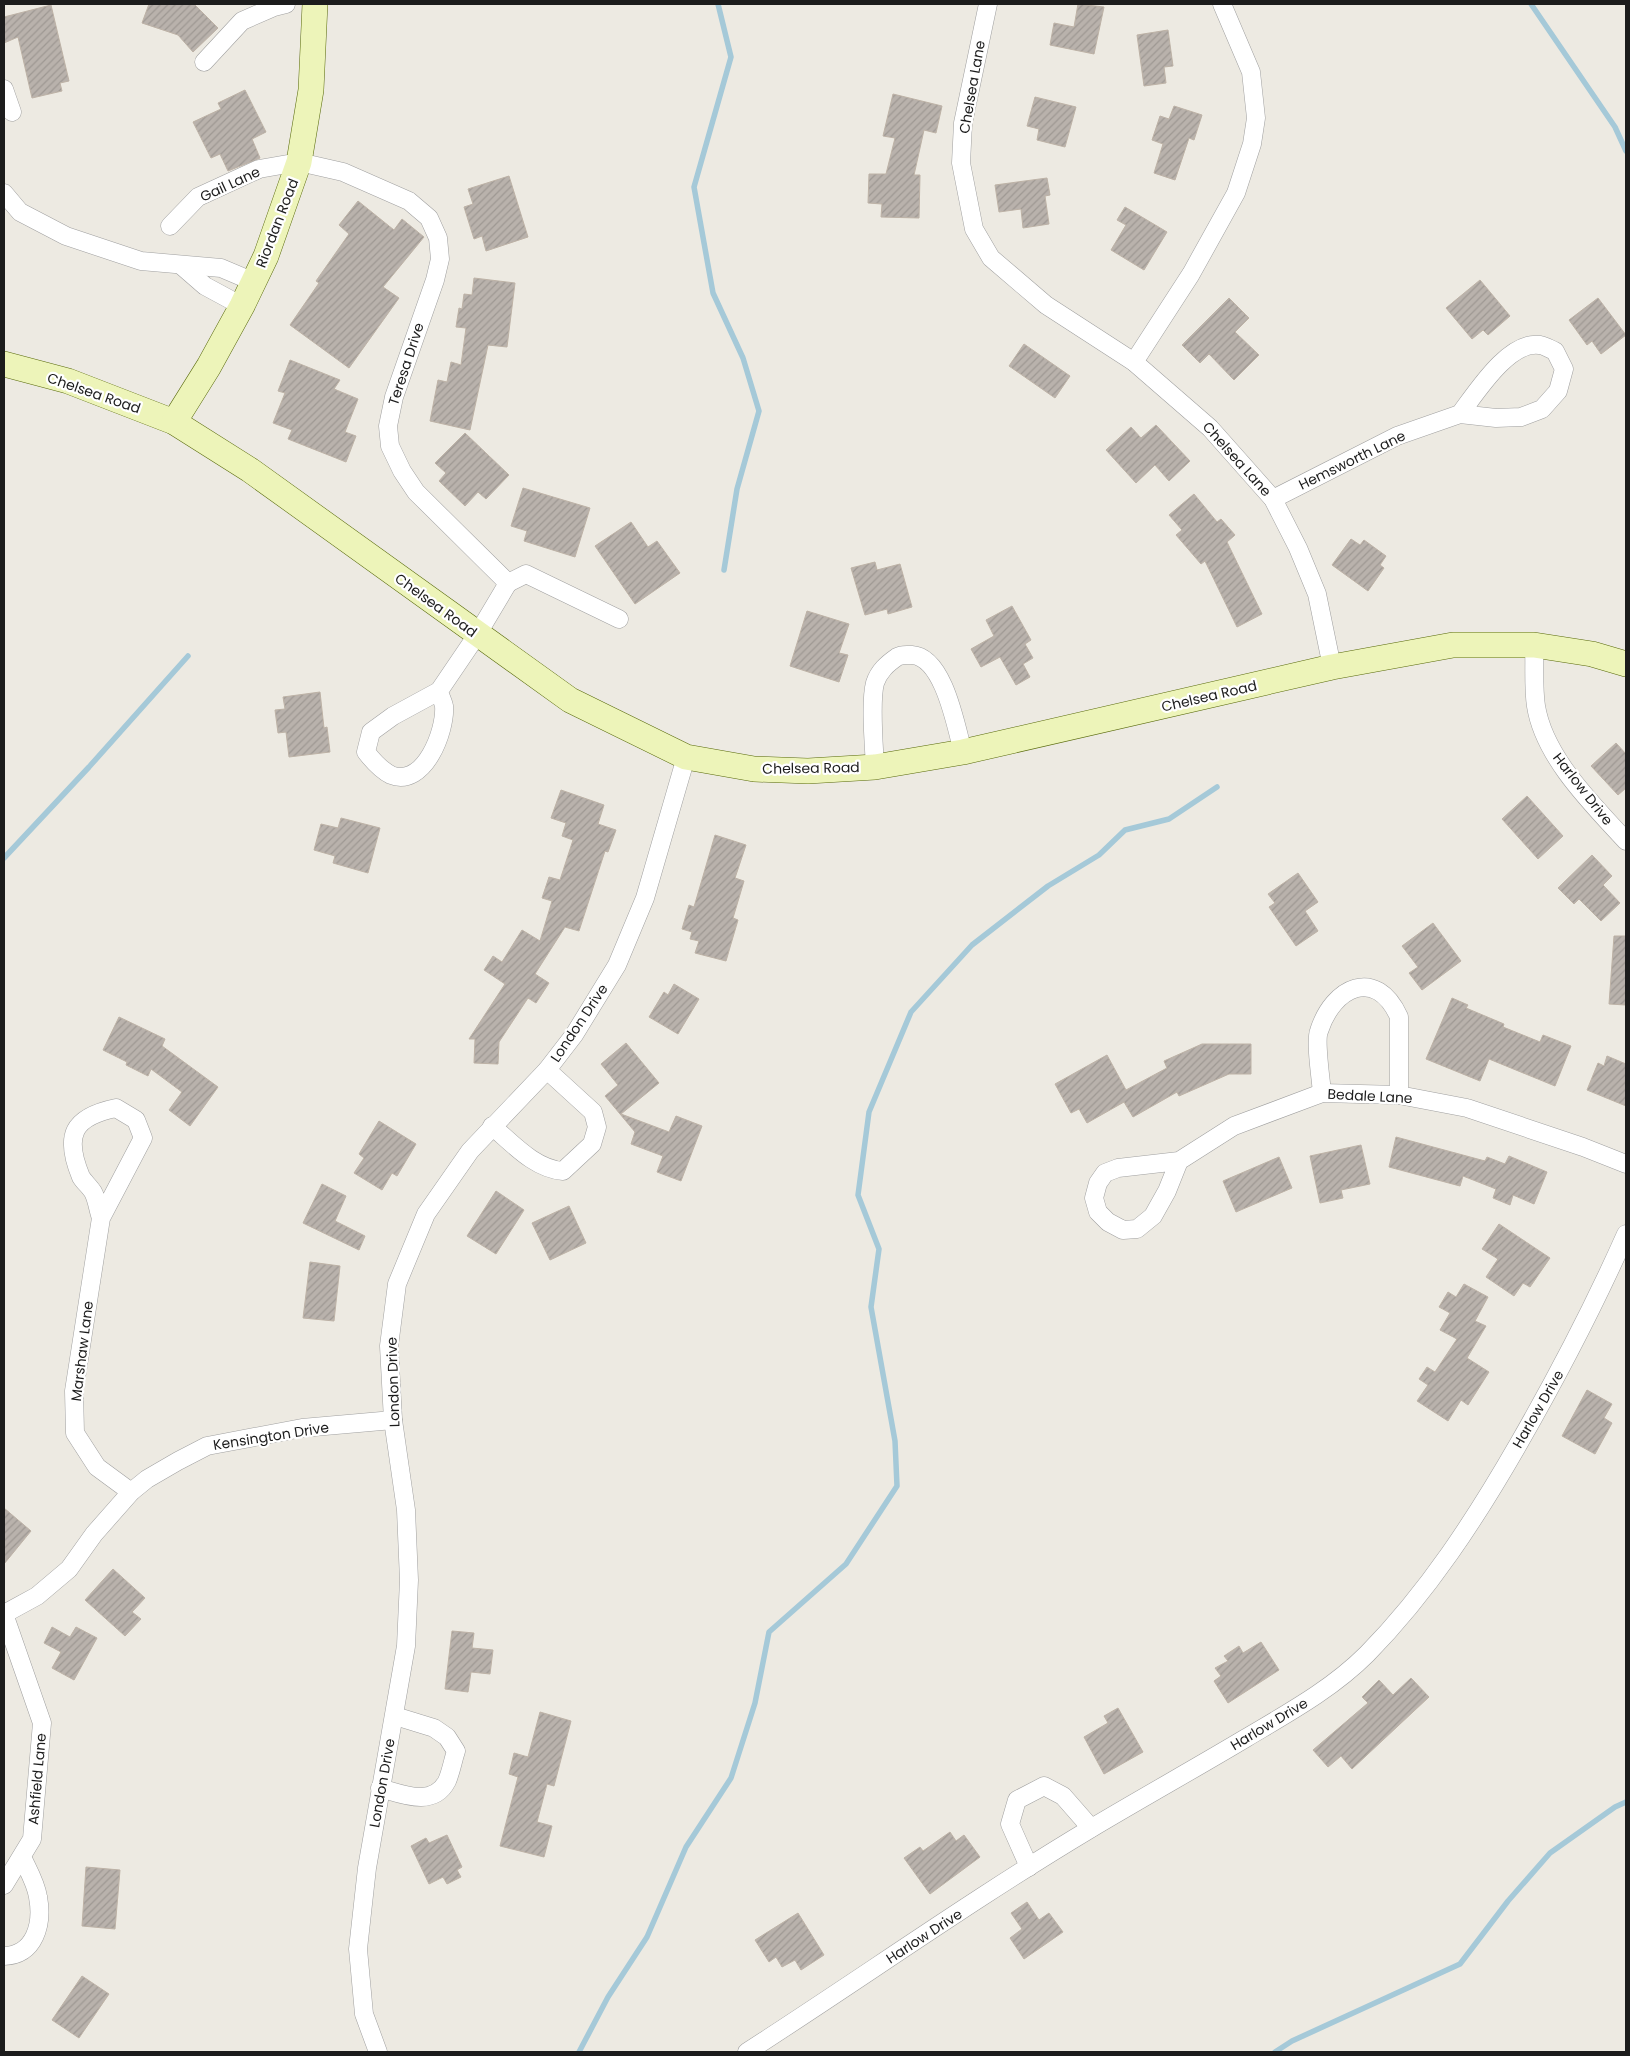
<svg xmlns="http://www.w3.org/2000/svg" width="1630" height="2056" font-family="Poppins,sans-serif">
	<defs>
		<pattern id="building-hatch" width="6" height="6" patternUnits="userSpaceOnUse" patternTransform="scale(1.25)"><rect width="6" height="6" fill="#b9b2ac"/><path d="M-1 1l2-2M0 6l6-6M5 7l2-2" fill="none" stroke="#9e9893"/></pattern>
	</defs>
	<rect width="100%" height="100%" fill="#edeae2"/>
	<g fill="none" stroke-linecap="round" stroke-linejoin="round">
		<!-- stream -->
		<g stroke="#a5c9d8" stroke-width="5.5">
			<path d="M 718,4 L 731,57 L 694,187 L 713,293 L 743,358 L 759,411 L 737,489 L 724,570"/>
			<path d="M 1531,4 L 1615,127 L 1626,151"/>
			<path d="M 4,858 L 89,767 L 188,656"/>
			<path d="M 579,2052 L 608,1997 L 647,1937 L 686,1847 L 731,1778 L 755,1703 L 769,1632 L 846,1564 L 897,1486 L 895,1441 L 871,1307 L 879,1249 L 858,1195 L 869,1112 L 911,1012 L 972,945 L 1048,886 L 1099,855 L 1125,830 L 1169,819 L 1217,787"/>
			<path d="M 1275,2052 L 1292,2041 L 1460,1964 L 1508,1901 L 1550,1853 L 1615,1807 L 1626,1802"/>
		</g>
	</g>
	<!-- building -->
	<g fill="url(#building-hatch)" stroke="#bdb2a6">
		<path d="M 149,4 L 194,4 L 218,28 L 193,52 L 178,35 L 142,23 Z"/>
		<path d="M 1078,4 L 1104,7 L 1094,54 L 1050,45 L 1054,23 L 1074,27 Z"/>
		<path d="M 51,5 L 69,81 L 60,83 L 62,91 L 32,98 L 18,37 L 4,43 L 4,17 Z"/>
		<path d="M 1168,30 L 1173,66 L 1164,67 L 1166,83 L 1144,86 L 1137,35 Z"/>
		<path d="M 245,90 L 266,132 L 252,139 L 260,158 L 228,171 L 220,154 L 211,158 L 193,122 L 221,109 L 218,103 Z"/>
		<path d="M 893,94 L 942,106 L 936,133 L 924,130 L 914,175 L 920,175 L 919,218 L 881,217 L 882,204 L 868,203 L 869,174 L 886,174 L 895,138 L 883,136 Z"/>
		<path d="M 1035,97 L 1076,107 L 1065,147 L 1037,140 L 1039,129 L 1027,126 Z"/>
		<path d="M 1174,106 L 1202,115 L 1194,140 L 1189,138 L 1175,180 L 1154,173 L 1163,144 L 1152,140 L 1160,116 L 1169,119 Z"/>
		<path d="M 509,176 L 528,237 L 486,251 L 482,236 L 474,239 L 464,207 L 473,204 L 468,189 Z"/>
		<path d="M 1047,178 L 1050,195 L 1045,196 L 1049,224 L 1023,228 L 1021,209 L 999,212 L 995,185 Z"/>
		<path d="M 358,201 L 394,230 L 402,219 L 424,237 L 383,287 L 399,298 L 349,368 L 290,325 L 319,283 L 316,281 L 349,234 L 339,225 Z"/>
		<path d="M 1125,207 L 1167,232 L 1144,270 L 1111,250 L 1126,225 L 1117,220 Z"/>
		<path d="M 474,278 L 515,283 L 507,347 L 488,345 L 470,430 L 430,421 L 438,380 L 447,382 L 451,362 L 461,365 L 466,328 L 456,327 L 459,308 L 462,309 L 464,294 L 472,295 Z"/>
		<path d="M 1480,280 L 1510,316 L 1488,335 L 1483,330 L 1472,339 L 1446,308 Z"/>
		<path d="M 1229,298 L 1249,318 L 1235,332 L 1259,355 L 1234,380 L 1209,354 L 1200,363 L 1182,345 Z"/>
		<path d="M 1598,298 L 1626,335 L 1601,354 L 1592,341 L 1587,345 L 1569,320 Z"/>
		<path d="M 1024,344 L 1070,376 L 1055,398 L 1009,366 Z"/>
		<path d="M 290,360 L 340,380 L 334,389 L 358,399 L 345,432 L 356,436 L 346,462 L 288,439 L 292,430 L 273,423 L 285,393 L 278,391 Z"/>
		<path d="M 1156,425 L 1190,461 L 1169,481 L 1155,465 L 1136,483 L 1106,450 L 1131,427 L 1141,438 Z"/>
		<path d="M 465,433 L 509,475 L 486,499 L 478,492 L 465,506 L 439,481 L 446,473 L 435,463 Z"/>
		<path d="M 523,488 L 590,508 L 575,557 L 524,541 L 527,531 L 511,526 Z"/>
		<path d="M 1194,494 L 1217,522 L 1221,519 L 1235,535 L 1227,542 L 1262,614 L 1237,627 L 1205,561 L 1201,564 L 1176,535 L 1182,530 L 1169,515 Z"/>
		<path d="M 631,522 L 648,547 L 657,541 L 680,573 L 635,604 L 595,546 Z"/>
		<path d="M 1351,539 L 1360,545 L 1364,540 L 1386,556 L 1380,565 L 1384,568 L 1368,591 L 1332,565 Z"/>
		<path d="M 875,562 L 877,570 L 900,564 L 912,607 L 888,614 L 887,609 L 865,615 L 851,568 Z"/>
		<path d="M 1012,606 L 1031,640 L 1025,644 L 1033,658 L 1023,664 L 1030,677 L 1016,685 L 1000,657 L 981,667 L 971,649 L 994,636 L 986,620 Z"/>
		<path d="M 807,611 L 849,624 L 839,653 L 848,655 L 839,682 L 790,666 Z"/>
		<path d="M 320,692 L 324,728 L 327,727 L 330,752 L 289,757 L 286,732 L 278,733 L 275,710 L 285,709 L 283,697 Z"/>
		<path d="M 1616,743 L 1626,754 L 1626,788 L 1618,795 L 1591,766 Z"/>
		<path d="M 561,790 L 604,805 L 598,824 L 616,830 L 608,852 L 605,851 L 579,931 L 565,927 L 535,974 L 549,983 L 536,1003 L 528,998 L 499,1042 L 498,1064 L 474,1063 L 475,1039 L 469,1039 L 505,984 L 484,970 L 493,956 L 502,962 L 522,930 L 540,941 L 552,901 L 542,898 L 549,877 L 560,880 L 573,840 L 562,836 L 566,823 L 551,818 Z"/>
		<path d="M 1527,796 L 1563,836 L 1538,859 L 1502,819 Z"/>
		<path d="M 341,818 L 380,828 L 368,873 L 333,863 L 335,856 L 314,850 L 321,824 L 338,828 Z"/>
		<path d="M 715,835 L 746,845 L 735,878 L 744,881 L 733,918 L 738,920 L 726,961 L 695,953 L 699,941 L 690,939 L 692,932 L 682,929 L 689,905 L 694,907 Z"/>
		<path d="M 1592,855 L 1612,876 L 1603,885 L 1620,903 L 1601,921 L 1579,899 L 1574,904 L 1558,888 Z"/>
		<path d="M 1298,873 L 1318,902 L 1305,911 L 1318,931 L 1296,946 L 1269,907 L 1275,903 L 1268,894 Z"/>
		<path d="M 1433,923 L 1461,961 L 1422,990 L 1409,973 L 1418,967 L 1402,946 Z"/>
		<path d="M 1614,936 L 1626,936 L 1626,1005 L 1609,1004 Z"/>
		<path d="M 674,984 L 699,999 L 678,1034 L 649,1017 L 664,992 L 668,995 Z"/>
		<path d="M 1452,998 L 1468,1005 L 1466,1008 L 1504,1024 L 1503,1027 L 1540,1042 L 1543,1035 L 1571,1046 L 1555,1086 L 1489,1059 L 1480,1081 L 1426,1059 Z"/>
		<path d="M 119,1017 L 165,1039 L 162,1046 L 218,1087 L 190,1126 L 169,1110 L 182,1092 L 151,1069 L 148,1076 L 126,1065 L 127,1062 L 103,1050 Z"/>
		<path d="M 626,1043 L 659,1083 L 621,1114 L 669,1132 L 676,1116 L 702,1126 L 681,1181 L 657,1172 L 663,1156 L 631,1144 L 635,1132 L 605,1096 L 618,1085 L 601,1064 Z"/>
		<path d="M 1202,1044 L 1251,1044 L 1251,1074 L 1229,1074 L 1179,1096 L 1177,1092 L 1133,1117 L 1124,1102 L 1087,1123 L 1079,1109 L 1071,1113 L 1055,1084 L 1107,1055 L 1126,1090 L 1167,1068 L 1164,1061 Z"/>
		<path d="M 1607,1056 L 1626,1064 L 1626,1106 L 1587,1090 L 1598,1063 L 1604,1066 Z"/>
		<path d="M 379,1121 L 416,1144 L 397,1176 L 392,1173 L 382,1190 L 354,1173 L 364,1158 L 359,1154 Z"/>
		<path d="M 1396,1137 L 1485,1161 L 1487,1157 L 1505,1164 L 1509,1156 L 1547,1172 L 1534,1204 L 1513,1195 L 1510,1205 L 1493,1198 L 1496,1189 L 1463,1176 L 1460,1186 L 1389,1167 Z"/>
		<path d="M 1361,1145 L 1370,1184 L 1341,1190 L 1343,1198 L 1320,1203 L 1310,1156 Z"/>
		<path d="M 1279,1157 L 1292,1188 L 1236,1212 L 1223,1181 Z"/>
		<path d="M 322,1184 L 346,1196 L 335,1221 L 365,1236 L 359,1250 L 303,1223 Z"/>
		<path d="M 496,1191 L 524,1210 L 496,1254 L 467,1236 Z"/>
		<path d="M 569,1206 L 586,1243 L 550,1260 L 532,1223 Z"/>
		<path d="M 1499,1224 L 1550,1258 L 1530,1287 L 1523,1283 L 1514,1296 L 1486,1277 L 1498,1259 L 1482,1249 Z"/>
		<path d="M 310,1262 L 340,1266 L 334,1321 L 303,1318 Z"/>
		<path d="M 1464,1284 L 1488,1297 L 1475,1321 L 1486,1326 L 1467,1358 L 1489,1372 L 1468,1405 L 1461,1400 L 1448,1421 L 1417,1401 L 1428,1385 L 1419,1379 L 1427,1367 L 1435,1372 L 1457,1339 L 1440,1330 L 1450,1313 L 1439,1307 L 1448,1292 L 1456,1297 Z"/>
		<path d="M 1587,1390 L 1612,1404 L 1604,1418 L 1612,1423 L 1595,1454 L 1562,1436 Z"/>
		<path d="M 4,1508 L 31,1531 L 4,1564 Z"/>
		<path d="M 113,1569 L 145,1598 L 132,1612 L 141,1619 L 125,1636 L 85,1600 Z"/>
		<path d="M 52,1627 L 70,1637 L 76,1627 L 97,1638 L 74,1680 L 52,1668 L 61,1652 L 44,1643 Z"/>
		<path d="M 452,1631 L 474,1633 L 472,1648 L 493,1650 L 490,1674 L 471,1672 L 468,1692 L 445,1689 Z"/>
		<path d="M 1261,1642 L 1279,1670 L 1228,1703 L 1214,1681 L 1221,1676 L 1215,1668 L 1228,1661 L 1224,1656 L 1239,1646 L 1243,1653 Z"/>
		<path d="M 1411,1678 L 1429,1697 L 1352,1769 L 1341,1756 L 1328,1767 L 1313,1750 L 1368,1703 L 1362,1697 L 1379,1680 L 1393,1695 Z"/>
		<path d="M 1118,1708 L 1143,1752 L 1104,1774 L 1084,1737 L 1108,1723 L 1104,1716 Z"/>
		<path d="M 540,1712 L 571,1721 L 554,1786 L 547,1784 L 537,1822 L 552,1826 L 544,1857 L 500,1846 L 518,1777 L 509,1774 L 514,1753 L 528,1757 Z"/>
		<path d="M 950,1832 L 956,1841 L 964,1835 L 980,1857 L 930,1894 L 904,1858 L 920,1847 L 923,1851 Z"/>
		<path d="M 447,1835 L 462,1867 L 457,1870 L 461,1877 L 447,1884 L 443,1877 L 429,1884 L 411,1846 L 426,1838 L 429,1843 Z"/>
		<path d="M 86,1867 L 120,1870 L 115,1929 L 82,1926 Z"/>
		<path d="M 1027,1902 L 1039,1920 L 1049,1913 L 1063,1932 L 1024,1959 L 1010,1938 L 1022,1929 L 1011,1913 Z"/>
		<path d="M 798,1913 L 824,1955 L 801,1970 L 795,1960 L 782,1967 L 776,1957 L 769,1962 L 755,1940 Z"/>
		<path d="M 82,1976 L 109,1994 L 79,2038 L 52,2020 Z"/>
	</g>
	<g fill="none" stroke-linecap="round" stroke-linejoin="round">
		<defs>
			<g id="street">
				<path d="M 988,4 L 963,123 L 961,163 L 974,229 L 991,258 L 1046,305 L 1134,362 L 1210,428 L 1273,499 L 1298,548 L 1317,594 L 1332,667"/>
				<path d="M 204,62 L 242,21 L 274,7 L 286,4"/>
				<path d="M 4,89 L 12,112"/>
				<path d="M 4,193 L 20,212 L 66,236 L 141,261 L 221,268 L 254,282"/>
				<path d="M 170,226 L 198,197 L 259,169 L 299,162 L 343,172 L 409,201 L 429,218 L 438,238 L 440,259 L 435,280 L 394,397 L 388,426 L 390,446 L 402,471 L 416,492 L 508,583"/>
				<path d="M 182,266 L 205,286 L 242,306"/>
				<path d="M 1134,362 L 1191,274 L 1236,193 L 1252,144 L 1256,118 L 1251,72 L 1222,4"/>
				<path d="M 1273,499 L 1397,436 L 1460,414 L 1496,418 L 1521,417 L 1542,409 L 1558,391 L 1564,369 L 1555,351 C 1550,349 1545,346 1540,345 C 1509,340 1476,393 1460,414"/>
				<path d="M 508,583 L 526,574 L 619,619"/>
				<path d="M 1534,645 C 1535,665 1533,687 1536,706 C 1544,757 1592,804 1626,841"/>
				<path d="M 439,691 C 440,696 443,701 444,706 C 446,731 424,788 391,775 C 381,770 373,761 366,752 L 371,732 L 393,716 L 439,691 L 477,635 L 508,583"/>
				<path d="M 875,767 C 874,746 870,702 875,683 C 879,671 887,664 897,657 C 902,654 906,655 912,655 C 944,657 956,727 963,752"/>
				<path d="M 1322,1093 C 1321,1080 1315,1041 1319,1031 C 1333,987 1376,966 1399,1017 L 1399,1095"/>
				<path d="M 492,1126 C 513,1144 535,1169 563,1171 L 592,1144 L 597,1127 L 593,1112 L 547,1070"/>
				<path d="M 1179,1161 L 1167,1191 L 1153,1216 L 1137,1229 L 1123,1230 L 1108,1222 L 1098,1212 L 1094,1198 L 1098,1183 L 1105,1173 L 1118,1168 L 1179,1161 L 1234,1126 L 1322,1093 L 1399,1095 L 1467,1108 L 1583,1147 L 1626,1164"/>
				<path d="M 101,1218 C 98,1210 97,1199 93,1192 C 90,1187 84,1182 81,1177 C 64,1136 72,1117 116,1108 L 136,1120 L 143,1138 L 101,1218 L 74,1391 L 75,1433 L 97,1467 L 131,1492"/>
				<path d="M 4,1614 L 37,1596 L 69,1569 L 94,1534 L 131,1492 L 147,1479 L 178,1461 L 207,1446 L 302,1428 L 393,1420"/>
				<path d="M 380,1788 C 402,1794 433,1808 447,1781 C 451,1772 453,1760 456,1751 L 447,1737 L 434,1728 L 395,1716"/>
				<path d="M 1029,1867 L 1010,1824 L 1017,1800 L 1044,1786 L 1063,1796 L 1091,1828"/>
				<path d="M 4,1885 L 32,1839 L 42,1723 L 4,1614"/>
				<path d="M 4,1956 C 35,1955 43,1924 38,1897 C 36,1883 28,1870 22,1857"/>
				<path d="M 378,2052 L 364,2014 L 358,1949 L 367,1868 L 406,1646 L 409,1580 L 406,1510 L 393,1420 L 389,1346 L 397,1284 L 426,1214 L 470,1151 L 547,1070 L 574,1035 L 617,965 L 645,898 L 686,757"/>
				<path d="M 747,2052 C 862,1978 973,1899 1090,1829 C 1142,1798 1194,1769 1246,1738 C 1288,1713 1332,1689 1367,1654 C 1428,1592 1476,1518 1519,1443 C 1558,1375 1594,1306 1626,1234"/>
			</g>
			<g id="secondary">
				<path d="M 4,364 L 68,381 L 174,422 L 250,470 L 570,700 L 686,757 L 754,769 L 808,771 L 875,767 L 963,752 L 1332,667 L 1453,645 L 1534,645 L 1592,654 L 1626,664"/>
				<path d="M 174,422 L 209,366 L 242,306 L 266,256 L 299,162 L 311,90 L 315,4"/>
			</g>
		</defs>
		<!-- street casing -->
		<use href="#street" stroke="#a0a0a0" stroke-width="19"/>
		<!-- secondary casing -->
		<use href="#secondary" stroke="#596a0c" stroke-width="26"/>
		<!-- street -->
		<use href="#street" stroke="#fff" stroke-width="18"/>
		<!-- secondary -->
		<use href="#secondary" stroke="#edf4b9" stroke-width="25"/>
	</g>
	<g text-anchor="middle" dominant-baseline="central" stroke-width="4.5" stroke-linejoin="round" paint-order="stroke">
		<!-- street labels -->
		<g font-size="14" fill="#1c1c1c" stroke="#fff">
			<text transform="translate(972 87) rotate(-80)">Chelsea Lane</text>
			<text transform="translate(230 184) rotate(-25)">Gail Lane</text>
			<text transform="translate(277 223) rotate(-69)">Riordan Road</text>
			<text transform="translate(406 364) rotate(-72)">Teresa Drive</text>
			<text transform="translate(94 393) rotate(19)">Chelsea Road</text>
			<text transform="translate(1237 459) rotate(48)">Chelsea Lane</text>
			<text transform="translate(1352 460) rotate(-26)">Hemsworth Lane</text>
			<text transform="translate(436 605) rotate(36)">Chelsea Road</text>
			<text transform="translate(1209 696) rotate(-13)">Chelsea Road</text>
			<text transform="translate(811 768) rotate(-1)">Chelsea Road</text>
			<text transform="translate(1583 789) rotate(52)">Harlow Drive</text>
			<text transform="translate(579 1023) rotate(-56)">London Drive</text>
			<text transform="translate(1370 1096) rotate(3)">Bedale Lane</text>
			<text transform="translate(82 1351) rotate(-83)">Marshaw Lane</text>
			<text transform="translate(393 1382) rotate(-92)">London Drive</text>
			<text transform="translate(1538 1409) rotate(-60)">Harlow Drive</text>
			<text transform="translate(271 1436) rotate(-9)">Kensington Drive</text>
			<text transform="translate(1269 1724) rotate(-31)">Harlow Drive</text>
			<text transform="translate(37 1779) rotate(-85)">Ashfield Lane</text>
			<text transform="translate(382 1783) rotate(-80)">London Drive</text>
			<text transform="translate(924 1936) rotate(-33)">Harlow Drive</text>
		</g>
	</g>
	<!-- border -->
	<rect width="1630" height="2056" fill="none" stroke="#1c1c1c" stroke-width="10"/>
</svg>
